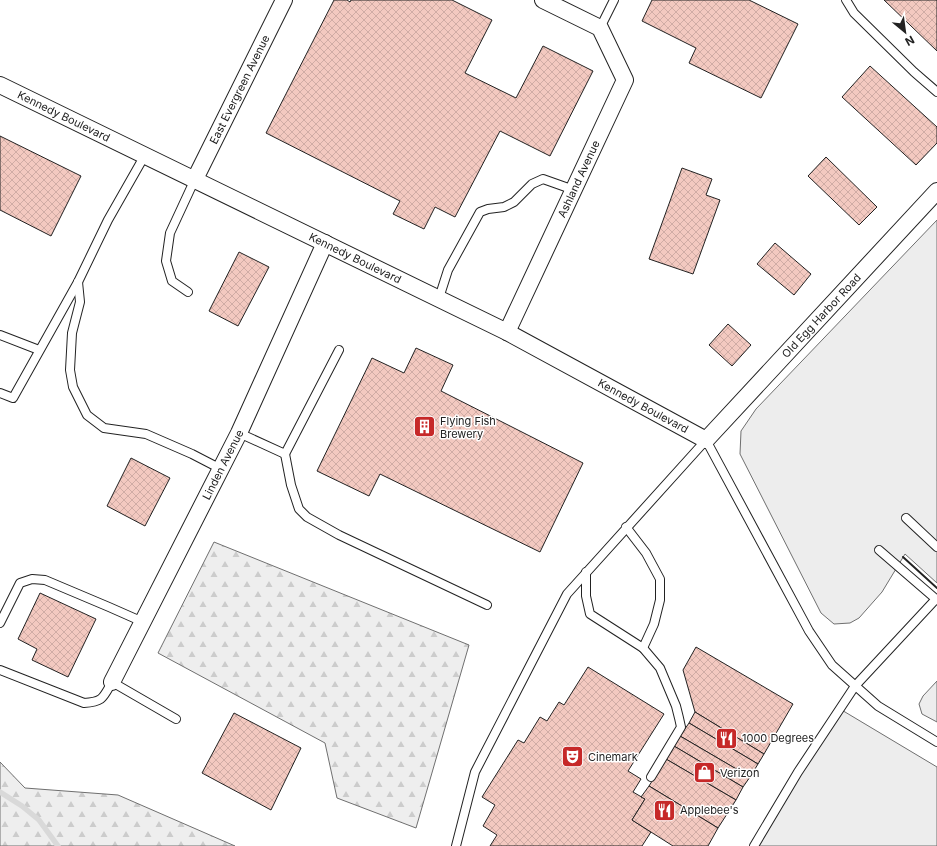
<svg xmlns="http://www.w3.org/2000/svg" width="937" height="846" font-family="Inter,sans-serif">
	<defs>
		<pattern id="forest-firs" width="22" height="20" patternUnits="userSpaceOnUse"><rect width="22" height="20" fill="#eee"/><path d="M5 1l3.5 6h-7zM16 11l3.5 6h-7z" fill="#ccc"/></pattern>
		<pattern id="building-cross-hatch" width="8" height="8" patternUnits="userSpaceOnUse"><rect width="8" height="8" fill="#f3c9c0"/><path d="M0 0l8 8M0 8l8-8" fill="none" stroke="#d0aca5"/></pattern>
	</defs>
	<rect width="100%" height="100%" fill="#fff"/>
	<!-- forest -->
	<g fill="url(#forest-firs)" stroke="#6f6f6f">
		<path d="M 214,542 L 469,645 L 416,828 L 337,798 L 325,743 L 158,653 Z"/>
		<path d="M 0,762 L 25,788 L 118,795 L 235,846 L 0,846 Z"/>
	</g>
	<!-- parking -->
	<g fill="#ededed" stroke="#6f6f6f">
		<path d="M 937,220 L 937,583 L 905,554 L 882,592 L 859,618 L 850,623 L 834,624 L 821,613 L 740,454 L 741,431 L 756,409 Z"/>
		<path d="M 937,681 L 937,722 L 922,714 L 919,704 L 923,696 Z"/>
		<path d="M 840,709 L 937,767 L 937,846 L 754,846 Z"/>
	</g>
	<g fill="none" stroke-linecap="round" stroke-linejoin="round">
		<!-- stream -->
		<path stroke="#d9d9d9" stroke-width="5.5" d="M 0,792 L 22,806 L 39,820 L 58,846"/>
	</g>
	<!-- building -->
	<g fill="url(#building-cross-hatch)" stroke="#222">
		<path d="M 334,0 L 347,0 L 350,2 L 351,0 L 452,0 L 492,20 L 465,73 L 516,98 L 543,46 L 593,71 L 550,156 L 500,131 L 455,217 L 435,207 L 424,229 L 393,214 L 400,201 L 266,133 Z"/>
		<path d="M 652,0 L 749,0 L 798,24 L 761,98 L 689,63 L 696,48 L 642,21 Z"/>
		<path d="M 884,0 L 937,0 L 937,51 Z"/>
		<path d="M 870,66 L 937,127 L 937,143 L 916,165 L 842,97 Z"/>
		<path d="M 0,136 L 81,176 L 51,236 L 0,210 Z"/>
		<path d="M 826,157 L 877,207 L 859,225 L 808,176 Z"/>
		<path d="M 682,168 L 712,179 L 706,195 L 720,200 L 693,274 L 649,259 Z"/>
		<path d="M 775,243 L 811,274 L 794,295 L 757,264 Z"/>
		<path d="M 239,252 L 269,267 L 238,326 L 209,311 Z"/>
		<path d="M 728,324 L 751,345 L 732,366 L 709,345 Z"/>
		<path d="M 416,348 L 453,365 L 441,391 L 583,463 L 540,552 L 380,474 L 369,496 L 317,471 L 372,358 L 404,373 Z"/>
		<path d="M 131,458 L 170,478 L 145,526 L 107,506 Z"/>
		<path d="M 40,593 L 96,619 L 68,677 L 32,660 L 37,649 L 18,639 Z"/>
		<path d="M 696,647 L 793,704 L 764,754 L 695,712 L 683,670 Z"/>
		<path d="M 588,667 L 664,714 L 628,771 L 641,779 L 633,792 L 645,799 L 632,820 L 651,832 L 642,846 L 490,846 L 497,835 L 483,826 L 495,805 L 482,797 L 518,740 L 524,743 L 540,717 L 547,721 L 559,702 L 564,705 Z"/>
		<path d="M 695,712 L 764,754 L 758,764 L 689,723 Z"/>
		<path d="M 234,713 L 301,748 L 271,810 L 202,773 Z"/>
		<path d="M 689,723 L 758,764 L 750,777 L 680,736 Z"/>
		<path d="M 680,736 L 750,777 L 743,787 L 674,746 Z"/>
		<path d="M 674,746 L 743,787 L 736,800 L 666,759 Z"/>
		<path d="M 666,759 L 736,800 L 718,828 L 649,786 Z"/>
		<path d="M 649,786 L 718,828 L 708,846 L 673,846 L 632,820 L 645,799 L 641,797 Z"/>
	</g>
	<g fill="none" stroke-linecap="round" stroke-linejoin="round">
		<defs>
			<g id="lane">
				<path d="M 846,0 L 854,13 L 914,72 L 937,92"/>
				<path d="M 600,28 L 614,0"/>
				<path d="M 78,282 L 80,302 L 72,333 L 70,370 L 73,387 L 87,415 L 104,428 L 146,434 L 192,454 L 221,469"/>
				<path d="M 188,292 L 172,281 L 166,261 L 170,233 L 195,179"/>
				<path d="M 439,298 L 448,270 L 480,212 L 488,209 L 504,207 L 514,202 L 532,184 L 543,179 L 574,190"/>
				<path d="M 0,335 L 39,350"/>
				<path d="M 0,393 L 13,398 L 78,282 L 108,220 L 145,155"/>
				<path d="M 239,433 L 285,454 L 339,350"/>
				<path d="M 285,454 L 291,485 L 299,509 L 307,517 L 339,535 L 487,605"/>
				<path d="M 906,518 L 937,547"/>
				<path d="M 879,550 L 937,600"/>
				<path d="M 586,572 L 586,596 L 590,614 L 643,648 L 654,624 L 660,600 L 660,579 L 646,553 L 626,527"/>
				<path d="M 0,623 L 20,583 L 32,579 L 45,580 L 109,607 L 143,622"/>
				<path d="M 643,648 L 660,668 L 676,706 L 679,718 L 681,727 L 651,777"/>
				<path d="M 0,670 L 84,703 C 103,702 103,698 112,682 L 176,719"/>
				<path d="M 456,846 L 475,772 L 567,594 L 706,440 L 809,631 L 832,665 L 878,706 L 937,742"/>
				<path d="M 754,846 L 798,772 L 855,686 L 936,599"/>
			</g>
			<g id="street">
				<path id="s1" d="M 0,85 L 507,332 L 706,440 L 937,191"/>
				<path id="s2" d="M 195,179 L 284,0"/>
				<path id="s3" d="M 507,332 L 625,80 L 600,28 L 543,0"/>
				<path id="s4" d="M 112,682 L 239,433 L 325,243"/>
			</g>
		</defs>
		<!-- lane casing -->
		<use href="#lane" stroke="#222" stroke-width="10"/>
		<!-- street casing -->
		<use href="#street" stroke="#222" stroke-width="18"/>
		<!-- lane -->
		<use href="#lane" stroke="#fff" stroke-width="8"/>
		<!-- street -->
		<use href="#street" stroke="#fff" stroke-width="16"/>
		<!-- wall -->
		<path stroke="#222" stroke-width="2" d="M 903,557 L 937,588"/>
	</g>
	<!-- icons -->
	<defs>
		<symbol id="building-square" viewBox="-11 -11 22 22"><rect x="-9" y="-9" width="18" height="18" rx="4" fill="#c62828" stroke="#fff"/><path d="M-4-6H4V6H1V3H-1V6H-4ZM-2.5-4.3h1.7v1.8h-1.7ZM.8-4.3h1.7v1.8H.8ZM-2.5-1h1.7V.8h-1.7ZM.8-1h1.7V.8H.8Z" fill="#fff"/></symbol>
		<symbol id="restaurant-square" viewBox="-11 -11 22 22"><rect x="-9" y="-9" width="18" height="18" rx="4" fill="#c62828" stroke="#fff"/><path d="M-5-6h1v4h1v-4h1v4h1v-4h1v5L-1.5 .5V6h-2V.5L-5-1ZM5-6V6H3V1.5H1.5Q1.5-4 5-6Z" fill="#fff"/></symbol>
		<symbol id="theatre-square" viewBox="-11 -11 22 22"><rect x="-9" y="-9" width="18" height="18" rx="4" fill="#c62828" stroke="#fff"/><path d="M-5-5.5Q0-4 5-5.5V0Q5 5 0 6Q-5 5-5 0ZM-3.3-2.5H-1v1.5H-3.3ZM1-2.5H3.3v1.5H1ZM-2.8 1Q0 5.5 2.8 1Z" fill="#fff"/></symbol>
		<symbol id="shop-square" viewBox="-11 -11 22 22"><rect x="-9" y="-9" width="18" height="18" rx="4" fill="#c62828" stroke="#fff"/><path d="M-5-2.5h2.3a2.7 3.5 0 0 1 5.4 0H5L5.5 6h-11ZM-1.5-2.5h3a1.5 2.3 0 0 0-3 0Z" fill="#fff"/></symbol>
	</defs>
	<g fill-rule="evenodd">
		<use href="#building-square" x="412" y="414" width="25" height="25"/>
		<use href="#restaurant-square" x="714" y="726" width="25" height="25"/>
		<use href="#theatre-square" x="560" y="744" width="25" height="25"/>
		<use href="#shop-square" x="692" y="760" width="25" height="25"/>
		<use href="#restaurant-square" x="652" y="798" width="25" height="25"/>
	</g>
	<g text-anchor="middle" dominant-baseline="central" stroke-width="3" stroke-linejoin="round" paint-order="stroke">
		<!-- street labels -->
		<g font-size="11" fill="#222" stroke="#fff">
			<text stroke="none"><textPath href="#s2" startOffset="100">East Evergreen Avenue</textPath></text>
			<text stroke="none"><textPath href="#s1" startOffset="71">Kennedy Boulevard</textPath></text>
			<text stroke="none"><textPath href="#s3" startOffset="169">Ashland Avenue</textPath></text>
			<text stroke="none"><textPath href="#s1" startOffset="395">Kennedy Boulevard</textPath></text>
			<text stroke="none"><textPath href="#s1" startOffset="960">Old Egg Harbor Road</textPath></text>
			<text stroke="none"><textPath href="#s1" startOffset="719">Kennedy Boulevard</textPath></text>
			<text stroke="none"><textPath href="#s4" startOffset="244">Linden Avenue</textPath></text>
		</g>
		<!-- poi labels -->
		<g font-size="11" fill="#222" stroke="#fff" text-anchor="start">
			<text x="440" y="421">Flying Fish<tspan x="440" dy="13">Brewery</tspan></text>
			<text x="742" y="738">1000 Degrees</text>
			<text x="588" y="757">Cinemark</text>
			<text x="720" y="773">Verizon</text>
			<text x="680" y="810">Applebee's</text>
		</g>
	</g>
	<!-- north arrow -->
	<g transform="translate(905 32) rotate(151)" stroke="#ffffff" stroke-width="3" paint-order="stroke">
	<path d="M0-3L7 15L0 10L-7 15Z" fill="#222222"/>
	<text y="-6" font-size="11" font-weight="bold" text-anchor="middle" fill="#222222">N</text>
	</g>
</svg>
